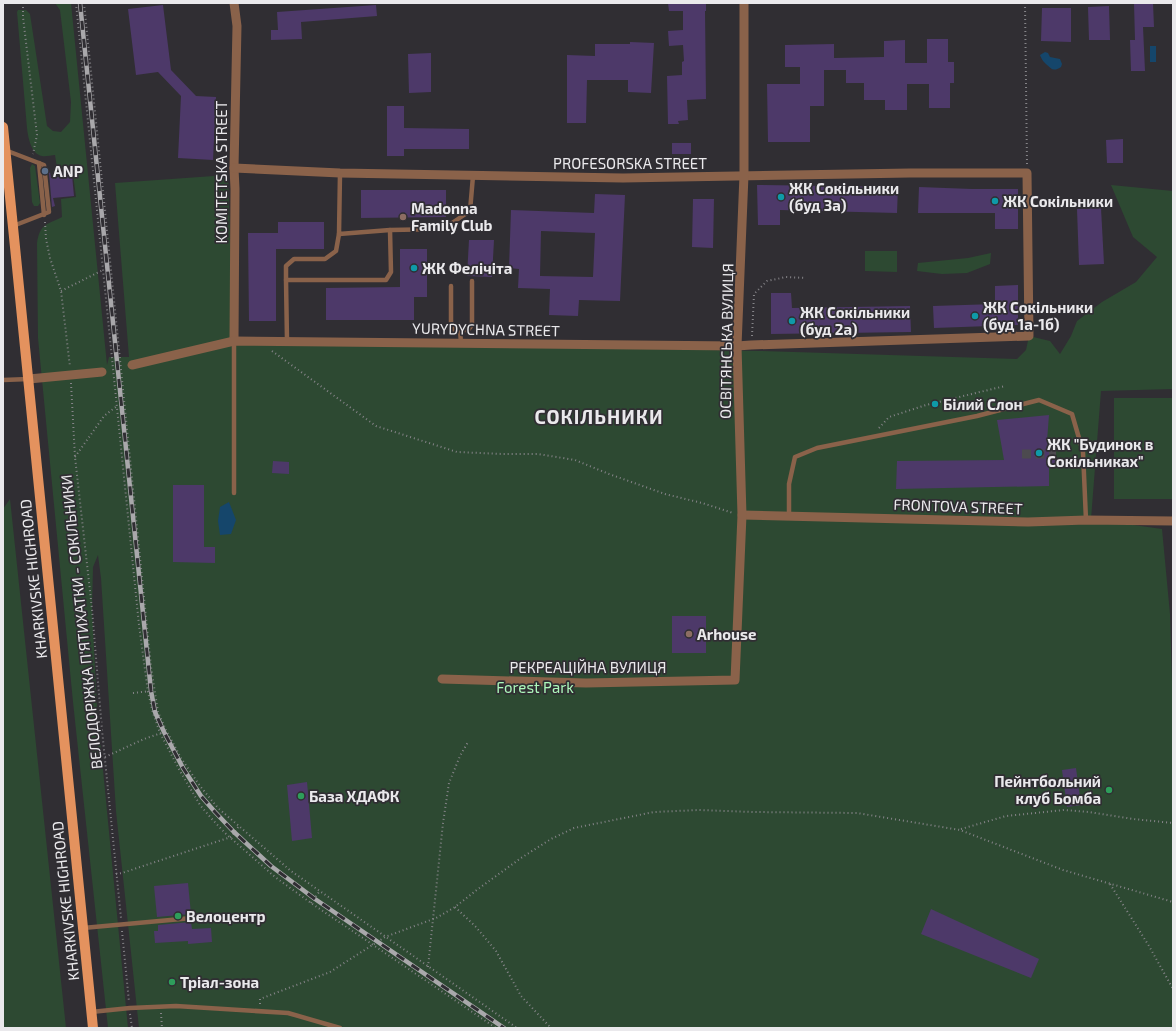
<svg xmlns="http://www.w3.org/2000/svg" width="1176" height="1031" font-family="'Exo 2',sans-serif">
	<rect width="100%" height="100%" fill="#302e33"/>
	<!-- green -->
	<g fill="#2d4932">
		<path d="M 55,3 L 71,3 L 107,365 L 109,357 L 129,357 L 115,183 L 228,175 L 234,341 L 760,351 L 1017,359 L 1026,350 L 1029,336 L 1050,341 L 1060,354 L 1071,336 L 1077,321 L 1102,302 L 1136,282 L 1157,257 L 1133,237 L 1111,185 L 1173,191 L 1173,389 L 1101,391 L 1091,519 L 1162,529 L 1170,614 L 1173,715 L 1173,1028 L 139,1028 L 116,811 L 101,578 L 98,555 L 93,567 L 92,609 L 97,708 L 128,1028 L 108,1028 L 73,702 L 38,338 L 37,243 C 40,224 46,225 62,217 L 61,199 L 76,197 L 73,174 L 58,174 L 55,155 C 51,155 46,157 42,156 C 31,154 28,137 27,128 L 17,12 L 18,10 L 26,10 L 30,14 L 47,126 L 53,131 L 61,132 L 70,122 L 71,102 L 60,10 Z"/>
		<path d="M 32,164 L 35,166 L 40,203 L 38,206 L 34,206 L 32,202 L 30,168 Z"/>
		<path d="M 865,251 L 897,251 L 897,272 L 865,271 Z"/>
		<path d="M 991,253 L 990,264 L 967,273 L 942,274 L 917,271 L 918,263 L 968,258 Z"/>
		<rect x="1114" y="398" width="59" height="101"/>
		<path d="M 10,499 L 66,1028 L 3,1028 L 3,509 Z"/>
	</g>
	<!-- water -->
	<g fill="#15466b">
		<rect x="1150" y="46" width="6" height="16"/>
		<path d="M 1045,52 L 1048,53 L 1050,57 L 1060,59 L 1062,64 L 1061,67 C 1053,72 1052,69 1046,64 C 1043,61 1042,60 1040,55 Z"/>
		<path d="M 229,502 L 236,520 L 231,534 L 220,535 L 218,521 L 220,507 Z"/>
	</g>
	<!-- building -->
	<g fill="#4d3969" fill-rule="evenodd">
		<path d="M 668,3 L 706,3 L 706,11 L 705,11 L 706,99 L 687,100 L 688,120 L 678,121 L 679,124 L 668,124 L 667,76 L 682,75 L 682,62 L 684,61 L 683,45 L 669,46 L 668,31 L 683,30 L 683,11 L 669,11 Z"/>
		<path d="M 1134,3 L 1153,3 L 1154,27 L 1143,27 L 1145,71 L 1131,71 L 1130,40 L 1135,40 Z"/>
		<path d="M 163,5 L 171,70 L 196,96 L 216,97 L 213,160 L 178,158 L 181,96 L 158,72 L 136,75 L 128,9 Z"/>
		<path d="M 376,5 L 377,16 L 301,22 L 302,39 L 271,40 L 271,30 L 278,30 L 277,12 Z"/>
		<path d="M 1109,6 L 1110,40 L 1089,40 L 1088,7 Z"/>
		<path d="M 1042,8 L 1071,8 L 1071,42 L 1041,41 Z"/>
		<path d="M 927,39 L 948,39 L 948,62 L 954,62 L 954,83 L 950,83 L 950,108 L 929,108 L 929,84 L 907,84 L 907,110 L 885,110 L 885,100 L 864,100 L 864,83 L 846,83 L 846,70 L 824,70 L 824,106 L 810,106 L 810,142 L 768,142 L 767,84 L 800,84 L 800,67 L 785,67 L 785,45 L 834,44 L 834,58 L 884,57 L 884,41 L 905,40 L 905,63 L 927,63 Z"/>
		<path d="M 630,42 L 654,43 L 651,93 L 628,92 L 628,80 L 587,80 L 586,123 L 567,123 L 567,55 L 595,56 L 595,44 L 630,44 Z"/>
		<path d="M 431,53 L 431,92 L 409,93 L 408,54 Z"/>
		<path d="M 387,106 L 404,106 L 404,128 L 469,129 L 469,149 L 404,149 L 404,156 L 387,156 Z"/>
		<path d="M 1123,139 L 1123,163 L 1107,163 L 1106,140 Z"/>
		<rect x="672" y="143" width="19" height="11"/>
		<path d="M 50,172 L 51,178 L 72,175 L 74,196 L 53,198 L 55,206 L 52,207 L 49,173 Z"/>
		<path d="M 757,185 L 898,187 L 897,213 L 780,210 L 780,225 L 758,225 Z"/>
		<path d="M 919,187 L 972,189 L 1018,189 L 1018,229 L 995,229 L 995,213 L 918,213 Z"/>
		<path d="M 361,190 L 446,190 L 446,217 L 361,218 Z"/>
		<path d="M 595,194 L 625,195 L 620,301 L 579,300 L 578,316 L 549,315 L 550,289 L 518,288 L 519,269 L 509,268 L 511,210 L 594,213 ZM 541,231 L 595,233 L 593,277 L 540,276 Z"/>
		<path d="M 693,199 L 714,199 L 713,248 L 692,247 Z"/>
		<path d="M 1101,208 L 1104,264 L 1079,265 L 1077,209 Z"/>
		<path d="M 278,222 L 324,222 L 324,249 L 276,249 L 276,321 L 249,321 L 248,233 L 278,233 Z"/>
		<path d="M 469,240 L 494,240 L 492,277 L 467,276 Z"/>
		<path d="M 400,249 L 427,249 L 427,297 L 414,297 L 414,320 L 326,320 L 326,288 L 400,287 Z"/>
		<path d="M 1018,285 L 1018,325 L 934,328 L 933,306 L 995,304 L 995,286 Z"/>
		<path d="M 771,293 L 791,293 L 792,308 L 910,306 L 911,332 L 771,334 Z"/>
		<path d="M 1049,415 L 1047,441 L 1056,443 L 1056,463 L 1049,465 L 1049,486 L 896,489 L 897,461 L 1004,460 L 997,420 Z"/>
		<path d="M 273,461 L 289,462 L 289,474 L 272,473 Z"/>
		<path d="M 173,485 L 204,485 L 204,547 L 215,547 L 215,563 L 173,562 Z"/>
		<rect x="672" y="616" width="34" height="37"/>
		<path d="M 1076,768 L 1081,805 L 1067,807 L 1062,770 Z"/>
		<path d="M 307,782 L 312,838 L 292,841 L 287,785 Z"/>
		<path d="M 188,883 L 191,914 L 157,917 L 154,886 Z"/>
		<path d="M 931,909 L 1039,959 L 1031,978 L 921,934 Z"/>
		<path d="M 191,922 L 192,929 L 211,928 L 212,942 L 188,944 L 188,941 L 155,943 L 154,931 L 158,931 L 158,925 Z"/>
	</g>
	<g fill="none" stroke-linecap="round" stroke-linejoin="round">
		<!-- minor-tunnel -->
		<path stroke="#4c4a4f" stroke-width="9" stroke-dasharray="9 4.5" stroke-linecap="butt" d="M 1022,454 L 1056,454"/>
		<!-- path -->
		<g stroke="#858488" stroke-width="2" stroke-dasharray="1 3" stroke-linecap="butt">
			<path d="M 23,3 L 23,17 L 37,135 L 33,154"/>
			<path d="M 76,3 L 139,625 L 148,692 L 153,713 L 160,733 L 180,771 L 200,805 L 211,818 L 225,833 L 275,877 L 311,903 L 496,1028"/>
			<path d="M 84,3 L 151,667 L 158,712 L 166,730 L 181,758 L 200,786 L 218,808 L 291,871 L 517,1028"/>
			<path d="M 1025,3 L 1027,164"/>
			<path d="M 45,222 L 46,239 L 50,258 L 61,291 L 70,367"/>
			<path d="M 61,291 L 103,270"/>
			<path d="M 752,336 L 754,294 L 767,281 L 786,277 L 806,278"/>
			<path d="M 272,351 L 376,426 L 457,452 L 503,454 L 538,454 L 575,460 L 609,474 L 665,494 L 702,503 L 733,513"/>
			<path d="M 71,383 L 75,457 L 92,609 L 102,730 L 121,918"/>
			<path d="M 879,428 L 889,417 L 926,405 L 1005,386"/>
			<path d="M 75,457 L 104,416 L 117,406"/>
			<path d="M 133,693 L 151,691"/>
			<path d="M 105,757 L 144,739 L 164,732"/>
			<path d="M 961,829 L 1006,816 L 1064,810 L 1089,812 L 1133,819 L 1173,823"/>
			<path d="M 116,874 L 122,873 L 231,837 L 239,826"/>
			<path d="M 1110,884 L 1149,946 L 1173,989"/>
			<path d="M 311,903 L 319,892"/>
			<path d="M 455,907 L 476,927 L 496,951 L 521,996 L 551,1028"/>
			<path d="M 122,931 L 129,1002"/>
			<path d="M 428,967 L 443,823 L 449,783 L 460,756 L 468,742"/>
			<path d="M 260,1004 L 260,999 L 330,972 L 385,937 L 436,918 L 455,907 L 478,889 L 521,858 L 551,839 L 574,828 L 654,812 L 699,810 L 753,812 L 857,813 L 960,830 L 1063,870 L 1173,902"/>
			<path d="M 161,1013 L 162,1028"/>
			<path d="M 130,1014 L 132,1028"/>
		</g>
		<!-- service -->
		<g stroke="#8a624a" stroke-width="4.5">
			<path d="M 5,150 L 44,165 L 49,212 L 13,226"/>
			<path d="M 39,163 L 44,215"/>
			<path d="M 340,173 L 339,234 L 390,230 L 443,229 L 470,211 L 473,176"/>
			<path d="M 339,234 L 336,251 L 325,259 L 294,259 L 286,266 L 286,280 L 386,280 L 391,272 L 390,230"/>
			<path d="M 286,280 L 287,341"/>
			<path d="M 451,286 L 451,325 L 454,330 L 460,330"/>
			<path d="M 461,343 L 460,330 L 468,330 L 472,325 L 472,281"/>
			<path d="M 3,380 L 29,379"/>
			<path d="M 234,493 L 234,341"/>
			<path d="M 789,516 L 789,484 L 795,457 L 817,448 L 977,416 L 1039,400 L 1072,414 L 1083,452 L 1086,520"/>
			<path d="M 83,928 L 203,917"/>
			<path d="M 91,1012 L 130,1008 L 176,1006 L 288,1013 L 340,1028"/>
		</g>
		<!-- minor -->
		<g stroke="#8a624a" stroke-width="9">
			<path d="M 234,3 L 237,26 L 234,168 L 235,189 L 234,341"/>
			<path d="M 132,365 L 234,341 L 737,346 L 751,345 L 1029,336 L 1027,173 L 910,173 L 623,178 L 340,173 L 234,168"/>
			<path d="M 29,379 L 102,372"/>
			<path d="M 742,515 L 1028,522 L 1086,520 L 1173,521"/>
			<path d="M 442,679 L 586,683 L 735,680 L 742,515 L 737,346 L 744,175 L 744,3"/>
		</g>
		<!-- primary -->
		<path stroke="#e4925e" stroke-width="10" d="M 3,127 L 93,1028"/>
		<defs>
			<path id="rail" d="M 80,3 L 151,691 L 155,712 L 164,732 L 183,768 L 201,796 L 215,812 L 234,832 L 271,866 L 315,899 L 504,1028"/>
		</defs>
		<!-- rail casing -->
		<use href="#rail" stroke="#a9a8ab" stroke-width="4.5"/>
		<!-- rail -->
		<use href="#rail" stroke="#302e33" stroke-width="3" stroke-dasharray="9" stroke-linecap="butt"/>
	</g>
	<!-- markers -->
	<circle fill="#5c6f8a" stroke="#302e33" stroke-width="1.5" cx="45" cy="171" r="4"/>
	<g fill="#0f9aa8" stroke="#302e33" stroke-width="1.5">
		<circle cx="781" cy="197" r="4"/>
		<circle cx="995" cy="201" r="4"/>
		<circle cx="414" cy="268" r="4"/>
		<circle cx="975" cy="316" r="4"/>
		<circle cx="792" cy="321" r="4"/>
		<circle cx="935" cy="404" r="4"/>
		<circle cx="1039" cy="453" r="4"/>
	</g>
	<g fill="#8d6e63" stroke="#302e33" stroke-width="1.5">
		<circle cx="403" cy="217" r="4"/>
		<circle cx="689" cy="634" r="4"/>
	</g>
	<g fill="#2e9e5b" stroke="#302e33" stroke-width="1.5">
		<circle cx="1109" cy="790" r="4"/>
		<circle cx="301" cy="796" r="4"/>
		<circle cx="178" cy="916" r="4"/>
		<circle cx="172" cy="982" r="4"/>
	</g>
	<g text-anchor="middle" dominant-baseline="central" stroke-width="3.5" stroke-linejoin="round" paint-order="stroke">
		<!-- street labels -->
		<g font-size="15" fill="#eae9ec" stroke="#302e33">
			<text x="630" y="163">PROFESORSKA STREET</text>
			<text transform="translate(221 172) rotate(-90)">KOMITETSKA STREET</text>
			<text transform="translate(486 329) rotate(1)">YURYDYCHNA STREET</text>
			<text transform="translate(726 341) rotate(-89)">ОСВІТЯНСЬКА ВУЛИЦЯ</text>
			<text transform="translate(958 506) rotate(2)">FRONTOVA STREET</text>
			<text transform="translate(33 579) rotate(-96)">KHARKIVSKE HIGHROAD</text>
			<text transform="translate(81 622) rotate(-96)">ВЕЛОДОРІЖКА П'ЯТИХАТКИ - СОКІЛЬНИКИ</text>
			<text x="588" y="667">РЕКРЕАЦІЙНА ВУЛИЦЯ</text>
			<text transform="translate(65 901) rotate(-96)">KHARKIVSKE HIGHROAD</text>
		</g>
		<!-- poi labels -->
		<g font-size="15" font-weight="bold" fill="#eae9ec" stroke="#302e33" text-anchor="start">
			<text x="53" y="171">ANP</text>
			<text x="789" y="188">ЖК Сокільники<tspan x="789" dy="17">(буд 3а)</tspan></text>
			<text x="1003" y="201">ЖК Сокільники</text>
			<text x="411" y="208">Madonna<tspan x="411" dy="17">Family Club</tspan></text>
			<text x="422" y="268">ЖК Фелічіта</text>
			<text x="983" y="307">ЖК Сокільники<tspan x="983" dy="17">(буд 1а-1б)</tspan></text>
			<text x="800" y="312">ЖК Сокільники<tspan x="800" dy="17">(буд 2а)</tspan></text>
			<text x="943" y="404">Білий Слон</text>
			<text x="1047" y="444">ЖК "Будинок в<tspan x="1047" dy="17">Сокільниках"</tspan></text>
			<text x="697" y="634">Arhouse</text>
			<text x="1101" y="781" text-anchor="end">Пейнтбольний<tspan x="1101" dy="17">клуб Бомба</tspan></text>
			<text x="309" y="796">База ХДАФК</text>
			<text x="186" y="916">Велоцентр</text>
			<text x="180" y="982">Тріал-зона</text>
		</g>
		<!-- park labels -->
		<g font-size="15" fill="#adf8bb" stroke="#302e33">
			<text x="535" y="687">Forest Park</text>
		</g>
		<!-- district labels -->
		<g font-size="19" font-weight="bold" letter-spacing="1" fill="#eae9ec" stroke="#302e33">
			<text x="599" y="416">СОКІЛЬНИКИ</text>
		</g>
	</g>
	<!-- border -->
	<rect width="1176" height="1031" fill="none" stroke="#eae9ec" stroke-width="8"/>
</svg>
